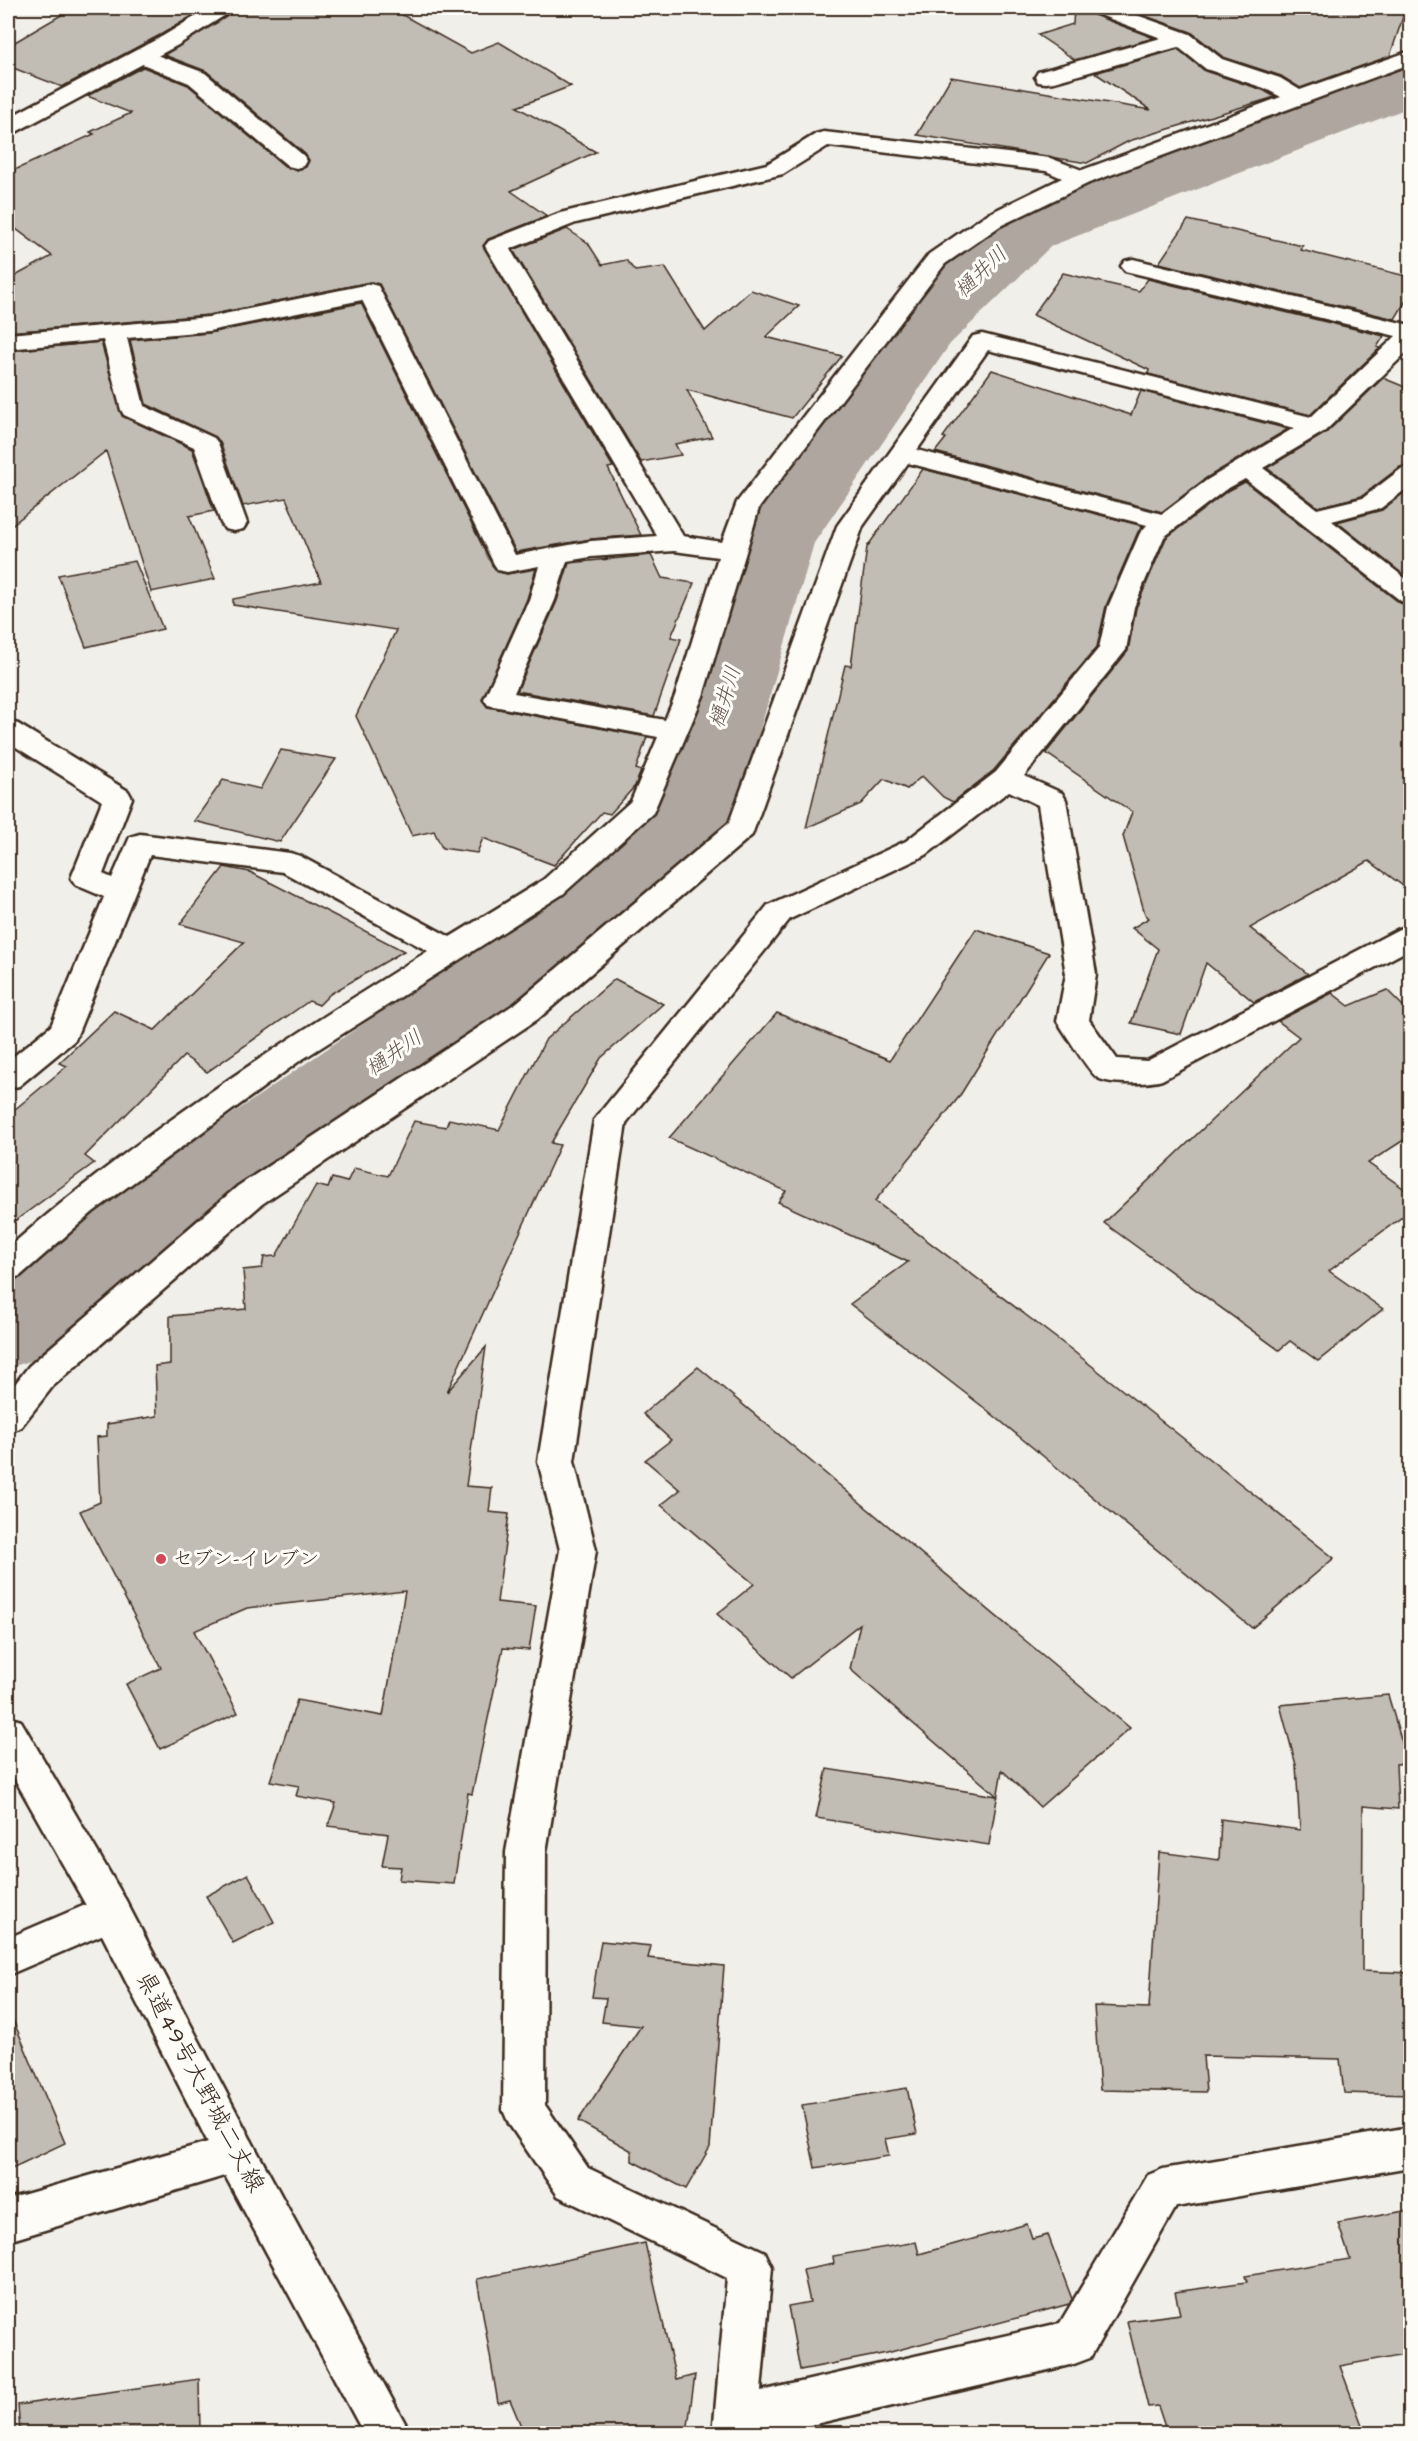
<svg xmlns="http://www.w3.org/2000/svg" width="1418" height="2441" font-family="'Architects Daughter','Klee One',sans-serif">
	<rect width="100%" height="100%" fill="#f1efea"/>
	<filter id="ink" filterUnits="userSpaceOnUse"><feTurbulence type="fractalNoise" baseFrequency=".0167" numOctaves="2"/><feDisplacementMap in="SourceGraphic" scale="12" xChannelSelector="R" yChannelSelector="G"/><feConvolveMatrix kernelMatrix="1 2 1 2 8 2 1 2 1" color-interpolation-filters="sRGB"/></filter>
	<g filter="url(#ink)">
		<g fill="none" stroke-linecap="round" stroke-linejoin="round">
			<!-- river -->
			<path fill="#aea69f" fill-rule="evenodd" d="M 1410,62 L 1410,107 L 1051,246 L 950,344 L 814,543 L 735,816 L 722,837 L 578,969 L 51,1349 L 46,1356 L 8,1368 L 8,1268 L 510,923 L 647,803 L 730,543 L 896,312 L 999,214 L 1386,68 Z"/>
		</g>
		<!-- building -->
		<g fill="#c1bcb4" stroke="#3b2a1e" stroke-width="1.5">
			<path d="M 73,8 L 206,8 L 162,34 L 62,87 L 8,66 L 8,46 Z"/>
			<path d="M 235,8 L 390,8 L 471,53 L 499,42 L 571,86 L 517,107 L 596,152 L 511,191 L 547,216 L 488,239 L 483,246 L 613,467 L 608,468 L 641,535 L 591,539 L 516,552 L 379,284 L 370,282 L 209,315 L 8,332 L 8,280 L 52,256 L 8,223 L 8,173 L 94,134 L 90,132 L 131,113 L 87,96 L 143,67 L 188,85 L 287,168 L 297,170 L 306,167 L 309,160 L 305,154 L 206,71 L 164,55 L 231,14 Z"/>
			<path d="M 1074,8 L 1087,8 L 1091,14 L 1154,38 L 1075,60 L 1038,35 L 1073,24 Z"/>
			<path d="M 1122,8 L 1406,8 L 1390,56 L 1300,88 L 1281,76 L 1223,57 L 1191,32 Z"/>
			<path d="M 1178,49 L 1205,71 L 1263,90 L 1275,97 L 1129,141 L 1087,163 L 917,135 L 951,77 L 1151,110 L 1095,73 Z"/>
			<path d="M 1188,220 L 1303,246 L 1301,250 L 1410,277 L 1410,294 L 1395,319 L 1159,263 Z"/>
			<path d="M 567,229 L 588,243 L 602,265 L 626,260 L 635,271 L 665,267 L 705,331 L 751,290 L 799,306 L 766,337 L 842,356 L 792,418 L 687,390 L 712,437 L 675,444 L 681,455 L 641,462 L 513,250 Z"/>
			<path d="M 1063,273 L 1139,291 L 1148,279 L 1384,336 L 1377,347 L 1380,348 L 1310,415 L 1148,374 L 1149,370 L 1033,315 Z"/>
			<path d="M 361,303 L 492,565 L 498,572 L 507,574 L 536,569 L 527,599 L 482,700 L 488,707 L 647,737 L 636,769 L 641,771 L 635,786 L 610,814 L 602,812 L 554,865 L 483,838 L 477,853 L 442,848 L 434,831 L 412,836 L 356,716 L 396,630 L 233,605 L 233,599 L 321,582 L 286,498 L 243,506 L 220,442 L 216,437 L 146,404 L 130,340 L 209,333 Z"/>
			<path d="M 101,342 L 122,416 L 192,449 L 214,511 L 189,516 L 215,579 L 151,592 L 106,451 L 8,528 L 8,351 Z"/>
			<path d="M 992,370 L 1131,415 L 1141,391 L 1288,429 L 1206,478 L 1162,512 L 935,452 L 946,438 L 943,437 Z"/>
			<path d="M 1383,378 L 1410,389 L 1410,464 L 1400,467 L 1362,496 L 1318,507 L 1267,468 L 1326,433 Z"/>
			<path d="M 923,469 L 1143,526 L 1138,532 L 1106,606 L 1097,647 L 994,770 L 953,802 L 943,797 L 922,776 L 907,789 L 884,779 L 861,804 L 806,828 L 845,665 L 851,666 L 867,547 Z"/>
			<path d="M 1245,482 L 1400,603 L 1410,605 L 1410,891 L 1369,861 L 1250,928 L 1308,974 L 1254,1002 L 1206,963 L 1181,1034 L 1131,1023 L 1158,949 L 1132,928 L 1149,918 L 1145,914 L 1123,836 L 1132,812 L 1046,753 L 1128,651 L 1136,608 L 1166,538 L 1226,492 Z"/>
			<path d="M 1410,488 L 1410,580 L 1337,522 L 1382,510 Z"/>
			<path d="M 651,555 L 662,578 L 694,583 L 671,637 L 681,639 L 654,716 L 517,691 L 557,601 L 569,563 Z"/>
			<path d="M 135,561 L 163,629 L 86,647 L 58,575 Z"/>
			<path d="M 281,750 L 336,759 L 280,842 L 194,821 L 223,780 L 260,789 Z"/>
			<path d="M 224,867 L 250,872 L 404,951 L 330,994 L 319,1005 L 309,1001 L 207,1072 L 184,1056 L 85,1156 L 94,1163 L 8,1226 L 8,1115 L 67,1066 L 59,1063 L 114,1011 L 155,1030 L 244,942 L 180,924 Z"/>
			<path d="M 976,929 L 1049,953 L 959,1097 L 875,1201 L 1068,1347 L 1334,1558 L 1252,1628 L 987,1410 L 850,1304 L 908,1262 L 778,1202 L 786,1191 L 669,1138 L 777,1013 L 890,1060 Z"/>
			<path d="M 615,979 L 663,1004 L 601,1058 L 551,1143 L 560,1145 L 447,1392 L 486,1347 L 466,1486 L 492,1488 L 489,1512 L 509,1514 L 497,1602 L 536,1606 L 529,1650 L 503,1648 L 472,1794 L 468,1793 L 454,1884 L 399,1880 L 401,1867 L 382,1866 L 388,1834 L 328,1826 L 336,1803 L 296,1796 L 299,1786 L 270,1781 L 297,1700 L 383,1716 L 405,1591 L 247,1608 L 194,1631 L 238,1713 L 160,1749 L 126,1684 L 161,1668 L 80,1511 L 100,1502 L 97,1437 L 107,1436 L 107,1424 L 157,1416 L 155,1366 L 170,1364 L 170,1316 L 246,1309 L 243,1270 L 262,1268 L 264,1257 L 276,1256 L 316,1185 L 328,1188 L 332,1178 L 347,1182 L 354,1168 L 388,1176 L 414,1121 L 446,1127 L 449,1119 L 499,1130 L 546,1039 Z"/>
			<path d="M 1387,990 L 1410,1013 L 1410,1136 L 1368,1163 L 1410,1193 L 1410,1211 L 1329,1271 L 1383,1309 L 1318,1361 L 1290,1341 L 1279,1350 L 1104,1223 L 1299,1037 L 1278,1021 L 1332,993 L 1349,1006 Z"/>
			<path d="M 698,1367 L 1130,1728 L 1040,1807 L 1002,1770 L 989,1845 L 816,1818 L 827,1769 L 997,1796 L 850,1669 L 860,1624 L 791,1678 L 717,1614 L 754,1584 L 661,1505 L 680,1490 L 645,1460 L 671,1440 L 643,1414 Z"/>
			<path d="M 1388,1695 L 1408,1763 L 1396,1764 L 1398,1809 L 1363,1806 L 1362,1971 L 1410,1973 L 1410,2095 L 1344,2093 L 1340,2059 L 1203,2056 L 1206,2092 L 1100,2090 L 1094,2006 L 1149,2008 L 1159,1852 L 1219,1860 L 1221,1819 L 1300,1830 L 1296,1765 L 1280,1705 Z"/>
			<path d="M 248,1874 L 274,1922 L 233,1943 L 206,1896 Z"/>
			<path d="M 601,1941 L 651,1946 L 648,1958 L 724,1966 L 710,2147 L 686,2189 L 632,2161 L 632,2151 L 578,2121 L 641,2026 L 602,2022 L 606,1998 L 592,1997 Z"/>
			<path d="M 8,2008 L 65,2143 L 8,2170 Z"/>
			<path d="M 907,2088 L 917,2134 L 885,2139 L 889,2156 L 815,2168 L 802,2105 Z"/>
			<path d="M 1410,2210 L 1410,2353 L 1340,2366 L 1365,2433 L 1167,2433 L 1158,2406 L 1148,2407 L 1127,2321 L 1180,2314 L 1175,2292 L 1247,2282 L 1245,2276 L 1350,2259 L 1338,2223 Z"/>
			<path d="M 1027,2224 L 1032,2239 L 1048,2235 L 1072,2299 L 1069,2304 L 887,2353 L 800,2370 L 788,2306 L 810,2302 L 803,2270 L 834,2264 L 833,2256 L 916,2242 L 919,2254 Z"/>
			<path d="M 645,2243 L 676,2380 L 695,2375 L 687,2433 L 524,2433 L 510,2400 L 498,2403 L 477,2279 Z"/>
			<path d="M 199,2379 L 200,2433 L 20,2433 L 18,2405 Z"/>
		</g>
		<g fill="none" stroke-linecap="round" stroke-linejoin="round">
			<defs>
				<g id="minor">
					<path d="M 1089,8 L 1117,8 L 1190,34 L 1222,59 L 1280,78 L 1300,90 L 1410,51 L 1410,64 L 1089,183 L 1000,226 L 945,264 L 759,508 L 703,696 L 653,813 L 563,894 L 298,1062 L 93,1212 L 20,1276 L 8,1279 L 8,1248 C 137,1135 282,1042 428,951 L 283,872 L 150,855 L 75,1040 L 19,1086 L 8,1089 L 8,1061 L 51,1026 L 104,897 L 76,885 L 71,878 L 102,801 L 8,742 L 8,721 L 18,724 L 128,791 L 132,798 L 103,874 L 112,878 L 130,837 L 140,834 L 290,853 L 300,856 L 450,937 L 543,880 L 631,801 L 658,737 L 488,705 L 484,699 L 529,600 L 539,566 L 507,572 L 498,570 L 494,564 L 362,300 L 209,331 L 127,338 L 144,406 L 214,438 L 218,443 L 247,523 L 243,529 L 234,531 L 225,529 L 221,523 L 194,447 L 124,415 L 121,410 L 103,340 L 8,349 L 8,334 L 209,317 L 370,284 L 378,286 L 515,555 L 591,541 L 657,536 L 485,246 L 489,241 L 560,213 L 767,164 L 816,134 L 824,132 L 1050,158 L 1082,170 L 1281,97 L 1264,88 L 1206,69 L 1178,47 L 1054,82 L 1046,83 L 1038,82 L 1035,77 L 1038,72 L 1161,38 L 1092,12 ZM 828,146 L 1046,171 L 1062,178 L 984,216 L 929,254 L 737,502 L 722,542 L 683,536 L 510,249 L 576,223 L 783,174 ZM 674,551 L 718,557 L 675,696 L 665,720 L 514,693 L 555,600 L 567,561 L 591,557 Z"/>
					<path d="M 143,50 L 205,73 L 304,156 L 307,161 L 304,166 L 296,168 L 288,166 L 189,83 L 135,61 L 132,56 L 135,51 Z"/>
					<path d="M 1133,259 L 1410,325 L 1410,349 L 1325,431 L 1263,468 L 1317,509 L 1363,498 L 1401,469 L 1410,466 L 1410,486 L 1381,508 L 1332,521 L 1410,582 L 1410,603 L 1401,601 L 1245,479 L 1225,490 L 1164,537 L 1134,607 L 1126,650 L 1024,776 L 1062,793 L 1066,800 L 1096,974 L 1089,1020 L 1117,1059 L 1147,1061 L 1399,929 L 1410,926 L 1410,949 L 1162,1080 C 1149,1084 1109,1085 1098,1078 C 1089,1073 1064,1031 1057,1021 L 1066,974 L 1038,805 L 1009,791 L 926,855 L 790,919 L 626,1123 L 574,1461 L 596,1550 L 546,1852 L 545,2105 L 588,2168 L 765,2252 L 772,2267 L 761,2391 L 1060,2323 L 1148,2175 L 1163,2169 L 1410,2127 L 1410,2167 L 1176,2207 L 1090,2358 L 1074,2364 L 772,2434 L 713,2434 L 727,2278 L 558,2196 L 509,2124 L 503,2110 L 506,1852 L 560,1550 L 538,1461 L 594,1120 L 768,905 L 906,841 L 996,772 L 1099,648 L 1108,607 L 1140,533 L 1147,525 L 908,463 L 863,526 L 752,835 L 538,1019 L 262,1204 L 53,1386 L 20,1428 L 8,1432 L 8,1393 L 29,1366 L 238,1186 L 516,1003 L 729,823 L 837,526 L 973,336 L 982,334 L 1311,417 L 1396,336 L 1125,271 L 1121,266 L 1125,261 ZM 988,350 L 1294,428 L 1207,480 L 1162,514 L 917,450 Z"/>
					<path d="M 111,1894 L 125,1899 L 131,1912 L 125,1925 L 8,1975 L 8,1938 Z"/>
					<path d="M 236,2134 L 251,2140 L 257,2154 L 251,2168 L 8,2241 L 8,2199 Z"/>
				</g>
				<path id="tertiary" d="M 209,8 L 233,8 L 230,12 L 178,45 L 16,132 L 8,134 L 8,118 L 163,36 Z"/>
				<path id="primary" d="M 8,1717 L 21,1721 L 125,1899 L 251,2140 L 411,2434 L 364,2434 L 221,2168 L 97,1925 L 8,1767 Z"/>
			</defs>
			<!-- minor casing -->
			<use href="#minor" stroke="#3b2a1e" stroke-width="5"/>
			<!-- tertiary casing -->
			<use href="#tertiary" stroke="#3b2a1e" stroke-width="5"/>
			<!-- primary casing -->
			<use href="#primary" stroke="#3b2a1e" stroke-width="5"/>
			<!-- minor -->
			<use href="#minor" fill="#fdfcf7" fill-rule="evenodd"/>
			<!-- tertiary -->
			<use href="#tertiary" fill="#fdfcf7" fill-rule="evenodd"/>
			<!-- primary -->
			<use href="#primary" fill="#fdfcf7" fill-rule="evenodd"/>
		</g>
	</g>
	<!-- markers -->
	<circle fill="#d1495b" stroke="#fdfcf7" stroke-width="2" cx="161" cy="1559" r="6"/>
	<g text-anchor="middle" dominant-baseline="central" stroke-width="6" stroke-linejoin="round" paint-order="stroke">
		<!-- poi labels -->
		<g font-size="20" fill="#3b2a1e" stroke="#fdfcf7" text-anchor="start">
			<text x="173" y="1559">セブン-イレブン</text>
		</g>
		<!-- water labels -->
		<g font-size="21" font-style="italic" fill="#63554b" stroke="#fdfcf7">
			<text transform="translate(981 272) rotate(-44)">樋井川</text>
			<text transform="translate(725 697) rotate(-73)">樋井川</text>
			<text transform="translate(394 1053) rotate(-35)">樋井川</text>
		</g>
		<!-- near-street labels -->
		<g font-size="24" fill="#3b2a1e" stroke="#fdfcf7">
			<text transform="translate(200 2082) rotate(62)">県道49号大野城二丈線</text>
		</g>
	</g>
	<!-- margin -->
	<rect width="1418" height="2441" fill="none" stroke="#fdfcf7" stroke-width="30"/>
	<rect x="15" y="15" width="1388" height="2411" fill="none" stroke="#3b2a1e" stroke-width="2" filter="url(#ink)"/>
</svg>
